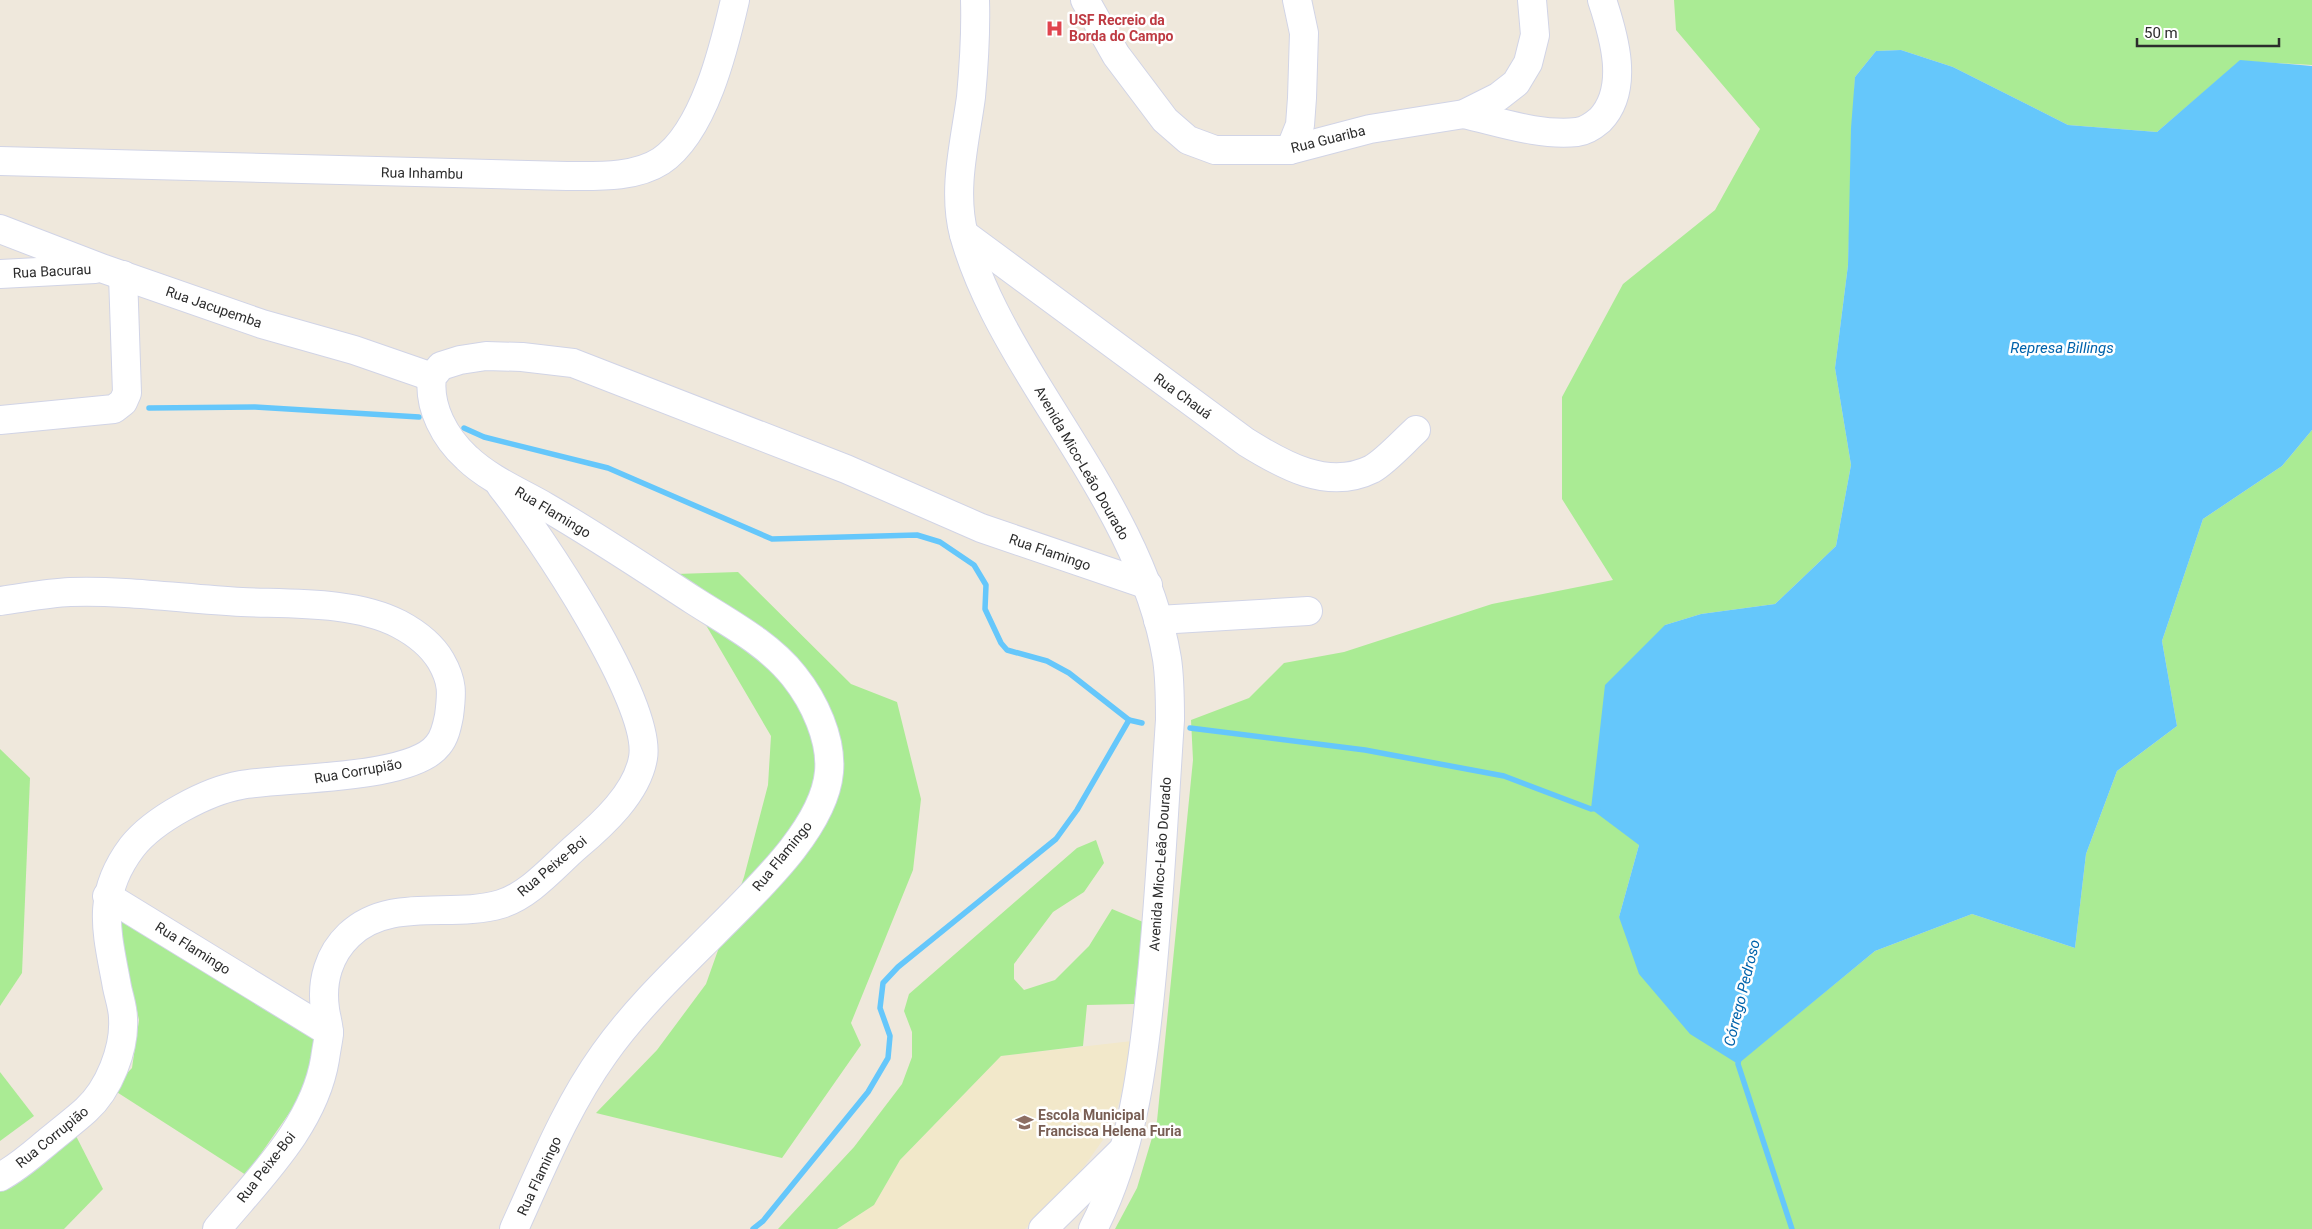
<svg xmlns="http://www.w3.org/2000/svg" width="2312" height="1229" font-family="Roboto,sans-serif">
	<rect width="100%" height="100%" fill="#efe8dc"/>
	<!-- education -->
	<path fill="#f2e8ca" d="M 1132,1041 L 1126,1079 L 1117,1109 L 1105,1137 L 1076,1178 L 1025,1229 L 837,1229 L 874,1205 L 900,1160 L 1001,1056 Z"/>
	<!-- green -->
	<g fill="#aaeb94">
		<path d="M 1674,0 L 2312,0 L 2312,65 L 2240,61 L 2157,132 L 2068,125 L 1953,67 L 1901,50 L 1876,51 L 1855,77 L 1848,265 L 1835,368 L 1851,465 L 1836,546 L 1775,604 L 1701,614 L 1665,625 L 1639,845 L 1619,917 L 1737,1064 L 1875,951 L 1972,914 L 2075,948 L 2086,854 L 2117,771 L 2177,726 L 2162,641 L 2203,519 L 2282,466 L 2312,430 L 2312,1229 L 1115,1229 L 1137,1188 L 1157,1121 L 1193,760 L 1191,720 L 1249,698 L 1284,663 L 1344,652 L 1492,604 L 1613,580 L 1562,499 L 1562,397 L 1623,284 L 1715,210 L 1760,129 L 1676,30 Z"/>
		<path d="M 738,572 L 851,684 L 897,702 L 921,799 L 913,870 L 851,1023 L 861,1045 L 782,1158 L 596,1113 L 657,1050 L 706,984 L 744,877 L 768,785 L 771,736 L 676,574 Z"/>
		<path d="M 0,749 L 30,778 L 22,973 L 0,1006 Z"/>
		<path d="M 1096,840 L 1104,863 L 1084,892 L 1053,912 L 1014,964 L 1014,979 L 1024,990 L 1055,980 L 1089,946 L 1112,909 L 1143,922 L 1134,1004 L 1087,1005 L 1083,1046 L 1001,1056 L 900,1160 L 874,1205 L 837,1229 L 778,1229 L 854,1147 L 902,1084 L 912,1057 L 912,1032 L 904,1011 L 909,994 L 1077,848 Z"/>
		<path d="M 115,910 L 317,1036 L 304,1092 L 246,1175 L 112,1089 L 132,1068 L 139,1020 Z"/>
		<path d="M 0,1072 L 34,1116 L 0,1141 Z"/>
		<path d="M 74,1132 L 103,1189 L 64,1229 L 0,1229 L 0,1190 Z"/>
	</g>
	<!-- water -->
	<path fill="#65c7fb" d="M 1901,50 L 1953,67 L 2068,125 L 2157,132 L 2240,60 L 2312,66 L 2312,430 L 2282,466 L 2203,519 L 2162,641 L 2177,726 L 2117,771 L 2086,854 L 2075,948 L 1972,914 L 1875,951 L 1738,1064 L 1690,1034 L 1639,974 L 1619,917 L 1639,845 L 1591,809 L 1605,685 L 1665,625 L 1701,614 L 1775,604 L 1836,546 L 1851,465 L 1835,368 L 1848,265 L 1851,128 L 1855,77 L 1876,51 Z"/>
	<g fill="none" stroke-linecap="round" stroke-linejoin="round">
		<!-- stream -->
		<g stroke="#65c7fb" stroke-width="5.5">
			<path d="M 149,408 L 255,407 L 419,417"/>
			<path d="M 464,428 L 484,437 L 608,468 L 772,539 L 917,535 L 940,542 L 974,565 L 986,585 L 985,609 L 1001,643 L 1007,650 L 1047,661 L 1069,673 L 1129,720 L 1142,723"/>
			<path d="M 1190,728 L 1365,750 L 1504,776 L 1591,809 L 1598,808"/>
			<path d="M 1739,1057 L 1738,1064 L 1792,1229"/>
			<path d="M 753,1229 L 763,1221 L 868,1092 L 888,1058 L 890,1036 L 880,1008 L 883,983 L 898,967 L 1056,839 L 1077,810 L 1129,720"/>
		</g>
		<defs>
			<g id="minor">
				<path d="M 975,0 C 976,32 974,64 971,97 C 965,142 952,190 964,235 C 979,288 1006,335 1034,381 C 1087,468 1150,556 1167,659 C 1170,679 1170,700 1170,720 C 1164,808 1160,896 1151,984 C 1143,1067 1132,1154 1093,1229"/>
				<path d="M 1085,0 L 1116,55 L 1165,120 L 1188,140 L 1215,150 L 1290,150 L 1370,129 L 1464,114 L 1498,97 L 1516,83 L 1528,63 L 1535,35 L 1532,0"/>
				<path d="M 1464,114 C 1500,122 1539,136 1577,132 C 1586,131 1593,126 1600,120 C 1630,89 1614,36 1602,0"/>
				<path d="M 1290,150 L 1300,125 L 1302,98 L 1304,33 L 1297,0"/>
				<path d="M 0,161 L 567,176 C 597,176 635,178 661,161 C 704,132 724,48 735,0"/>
				<path d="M 0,229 L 104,269 L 262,324 L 354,350 L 432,377"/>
				<path d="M 964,234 L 1246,442 C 1283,465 1328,491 1372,469 C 1386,461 1404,441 1416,430"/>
				<path d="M 0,274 L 95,269"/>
				<path d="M 0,420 L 114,409 L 123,402 L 127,393 L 123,275"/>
				<path d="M 0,601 C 23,598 47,593 70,592 C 127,590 184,599 242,602 C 290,604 355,601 399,624 C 416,633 431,644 441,661 C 453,682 452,693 449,716 C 447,726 445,737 438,745 C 412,780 284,777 241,785 C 207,791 154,819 132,847 C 95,896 107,932 117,987 C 119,997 123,1008 123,1018 C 125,1049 109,1089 86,1110 C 75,1120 63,1129 51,1139 C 35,1152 19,1167 0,1177"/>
				<path d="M 1158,620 L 1308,611"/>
				<path d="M 107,896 L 329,1032"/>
				<path d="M 217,1229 C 259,1178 314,1126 325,1059 C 326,1051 328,1042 329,1034 C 329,1026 326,1017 325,1009 C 321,981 329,954 349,935 C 390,896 452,919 501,904 C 530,895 554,866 577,846 C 603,824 637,793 643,758 C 653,703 538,532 501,486"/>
				<path d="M 514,1229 C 541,1170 566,1107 604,1054 C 635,1010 675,972 713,934 C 752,894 824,830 829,772 C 832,739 814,701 794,676 C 768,643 727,622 693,600 C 644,568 596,536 546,507 C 520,492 489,479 467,458 C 445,438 428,407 432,377 L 441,366 L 460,360 L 486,356 L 522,357 L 573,363 L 846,469 L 981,528 L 1148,585"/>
				<path d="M 1043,1229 L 1121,1152"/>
			</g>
		</defs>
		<!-- minor casing -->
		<use href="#minor" stroke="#d1d4e6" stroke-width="30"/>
		<!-- minor -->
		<use href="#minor" stroke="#fff" stroke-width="28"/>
	</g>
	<!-- icons -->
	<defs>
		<symbol id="hospital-bare" viewBox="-9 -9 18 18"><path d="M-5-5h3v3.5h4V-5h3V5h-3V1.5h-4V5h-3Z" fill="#e0444e" stroke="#fff" stroke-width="2.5" paint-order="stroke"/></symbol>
		<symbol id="school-bare" viewBox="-9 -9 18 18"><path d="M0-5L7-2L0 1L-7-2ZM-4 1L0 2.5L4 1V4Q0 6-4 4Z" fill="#8d6e63" stroke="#fff" stroke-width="2.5" paint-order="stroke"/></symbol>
	</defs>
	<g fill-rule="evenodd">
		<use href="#hospital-bare" x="1042" y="16" width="25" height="25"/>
		<use href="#school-bare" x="1012" y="1110" width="25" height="25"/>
	</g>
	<g text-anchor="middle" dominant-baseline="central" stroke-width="5" stroke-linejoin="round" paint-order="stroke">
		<!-- health labels -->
		<g font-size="14" font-weight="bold" fill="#be3a42" stroke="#fff" text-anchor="start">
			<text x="1069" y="20">USF Recreio da<tspan x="1069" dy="16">Borda do Campo</tspan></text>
		</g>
		<!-- street labels -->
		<g font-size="14" fill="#2c2c2c" stroke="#fff">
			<text transform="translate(1328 139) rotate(-14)">Rua Guariba</text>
			<text transform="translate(422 173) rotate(1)">Rua Inhambu</text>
			<text transform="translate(52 271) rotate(-3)">Rua Bacurau</text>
			<text transform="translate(214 307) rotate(19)">Rua Jacupemba</text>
			<text transform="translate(1183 396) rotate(36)">Rua Chauá</text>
			<text transform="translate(1082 463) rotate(60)">Avenida Mico-Leão Dourado</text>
			<text transform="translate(553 512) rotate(31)">Rua Flamingo</text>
			<text transform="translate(1050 552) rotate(19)">Rua Flamingo</text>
			<text transform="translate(358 771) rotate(-10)">Rua Corrupião</text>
			<text transform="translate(782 856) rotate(-51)">Rua Flamingo</text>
			<text transform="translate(1160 864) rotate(-86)">Avenida Mico-Leão Dourado</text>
			<text transform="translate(552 866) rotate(-40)">Rua Peixe-Boi</text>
			<text transform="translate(193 948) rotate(32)">Rua Flamingo</text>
			<text transform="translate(52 1137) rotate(-39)">Rua Corrupião</text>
			<text transform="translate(266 1167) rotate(-52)">Rua Peixe-Boi</text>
			<text transform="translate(539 1176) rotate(-65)">Rua Flamingo</text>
		</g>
		<!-- education labels -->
		<g font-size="14" font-weight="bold" fill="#785e54" stroke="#fff" text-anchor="start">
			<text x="1038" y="1115">Escola Municipal<tspan x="1038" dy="16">Francisca Helena Furia</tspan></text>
		</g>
		<!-- water labels -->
		<g font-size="15" font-style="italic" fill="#0063ab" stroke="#fff">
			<text x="2062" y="348">Represa Billings</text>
			<text transform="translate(1742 993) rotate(-76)">Córrego Pedroso</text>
		</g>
	</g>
	<!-- scale -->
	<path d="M2137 38v8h142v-8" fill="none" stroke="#2c2c2c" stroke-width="2.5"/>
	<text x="2144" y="38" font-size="15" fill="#2c2c2c" stroke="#ffffff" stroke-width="4" paint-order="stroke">50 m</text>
</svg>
